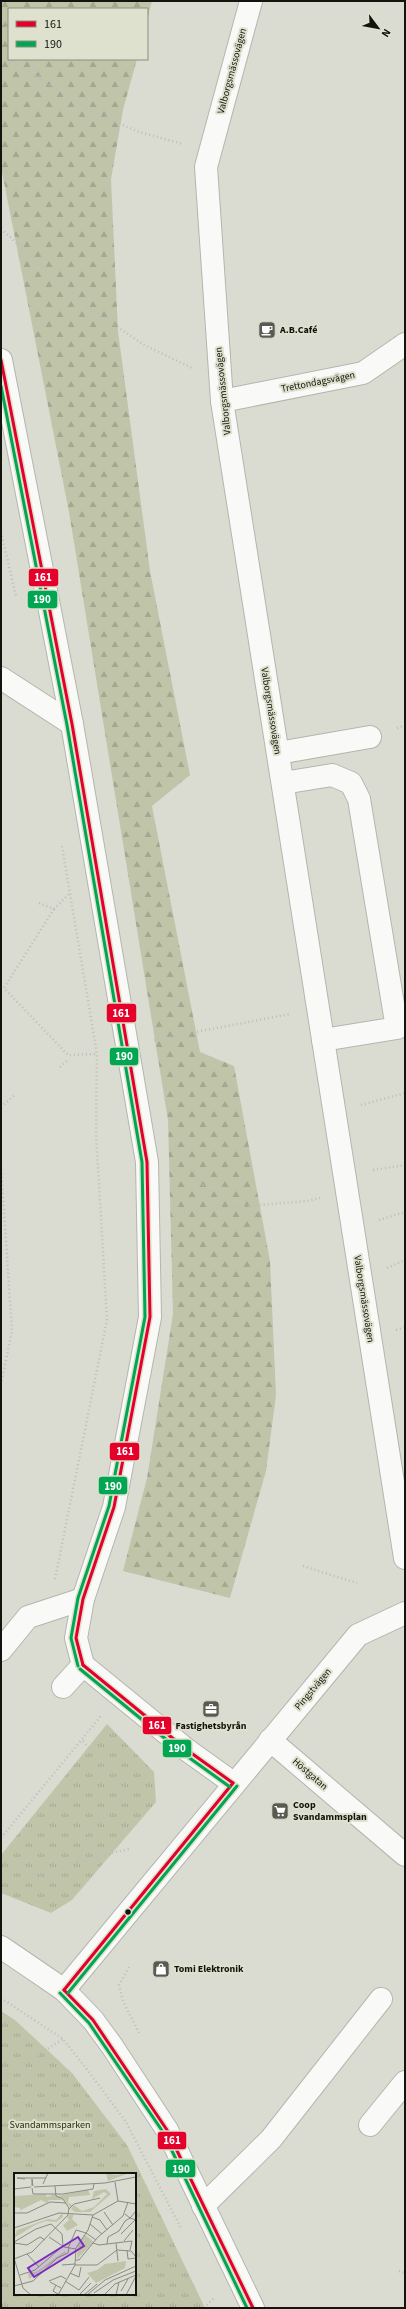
<svg xmlns="http://www.w3.org/2000/svg" width="406" height="2309" font-family="'Source Sans 3',sans-serif">
	<defs>
		<pattern id="forest-firs" width="22" height="20" patternUnits="userSpaceOnUse"><rect width="22" height="20" fill="#c0c5aa"/><path d="M5 1l3.5 6h-7zM16 11l3.5 6h-7z" fill="#a4a891"/></pattern>
		<pattern id="park-tufts" width="24" height="20" patternUnits="userSpaceOnUse"><rect width="24" height="20" fill="#c0c5aa"/><path d="M3 7l-1-3M5 7V3M7 7l1-3M15 17l-1-3M17 17v-4M19 17l1-3" fill="none" stroke="#a4a891"/></pattern>
	</defs>
	<rect width="100%" height="100%" fill="#dadcd2"/>
	<!-- forest -->
	<path fill="url(#forest-firs)" d="M 1,1 L 152,1 L 147,20 L 147,9 L 9,9 L 9,59 L 137,59 L 123,110 L 111,179 L 118,331 L 150,571 L 190,775 L 152,806 L 200,1052 L 234,1066 L 270,1261 L 276,1395 L 266,1471 L 230,1598 L 123,1571 L 147,1478 L 173,1314 L 168,1120 L 69,512 L 1,167 Z"/>
	<!-- park -->
	<g fill="url(#park-tufts)" fill-rule="evenodd">
		<path d="M 107,1724 L 154,1772 L 156,1802 L 72,1900 L 51,1913 L 1,1893 L 1,1855 Z"/>
		<path d="M 1,2011 L 15,2020 L 72,2073 L 127,2145 L 205,2308 L 1,2308 ZM 15,2174 L 135,2174 L 135,2294 L 15,2294 Z"/>
	</g>
	<g fill="none" stroke-linecap="round" stroke-linejoin="round">
		<defs>
			<g id="minor">
				<path d="M 251,1 L 206,167 L 222,401 L 405,1558"/>
				<path d="M 1,360 L 72,724 L 147,1162 L 150,1317 L 114,1507 L 83,1599 L 76,1638 L 83,1665"/>
				<path d="M 222,401 L 363,373 L 405,344"/>
				<path d="M 1,678 L 72,724"/>
				<path d="M 278,753 L 370,737"/>
				<path d="M 283,783 L 332,775 L 351,783 L 359,799 L 397,1028 L 323,1040"/>
				<path d="M 1,1650 L 28,1617 L 83,1599"/>
				<path d="M 83,1665 L 187,1750 L 233,1783"/>
				<path d="M 63,1687 L 83,1665"/>
				<path d="M 270,1740 L 405,1855"/>
				<path d="M 1,1947 L 64,1990 L 93,2020 L 112,2046 L 167,2130 L 253,2308"/>
				<path d="M 64,1990 L 358,1635 L 405,1613"/>
				<path d="M 370,2125 L 405,2082"/>
				<path d="M 203,2206 L 271,2139 L 381,1999"/>
			</g>
		</defs>
		<!-- minor casing -->
		<use href="#minor" stroke="#b4b6ae" stroke-width="24"/>
		<!-- path -->
		<g stroke="#bdbdba" stroke-width="2.5" stroke-dasharray="1 3" stroke-linecap="butt">
			<path d="M 1,20 L 9,31"/>
			<path d="M 1,53 L 9,59"/>
			<path d="M 9,59 L 91,111 L 139,132 L 183,144"/>
			<path d="M 28,59 L 43,81"/>
			<path d="M 1,229 L 90,308 L 144,345 L 192,368"/>
			<path d="M 1,532 L 16,596"/>
			<path d="M 397,728 L 405,725"/>
			<path d="M 39,903 L 54,909 L 69,894"/>
			<path d="M 54,909 L 4,988 L 68,1055 L 97,1054"/>
			<path d="M 154,1040 L 290,1014"/>
			<path d="M 60,1067 L 67,1061"/>
			<path d="M 361,1105 L 405,1093"/>
			<path d="M 1,1107 L 16,1094"/>
			<path d="M 173,1142 L 219,1208"/>
			<path d="M 1,1165 L 12,1331 L 1,1384"/>
			<path d="M 373,1170 L 405,1165"/>
			<path d="M 176,1212 L 307,1201 L 320,1198"/>
			<path d="M 379,1220 L 405,1212"/>
			<path d="M 387,1268 L 405,1260"/>
			<path d="M 396,1330 L 405,1327"/>
			<path d="M 303,1566 L 357,1583"/>
			<path d="M 55,1579 L 107,1320 L 96,1133 L 97,1054 L 62,846"/>
			<path d="M 1,1838 L 101,1716"/>
			<path d="M 77,1861 L 129,1849"/>
			<path d="M 1,1866 L 47,1877 L 76,1861 L 96,1825 L 120,1804 L 125,1789 L 82,1740"/>
			<path d="M 129,1967 L 119,1985 L 123,2001 L 139,2033"/>
			<path d="M 1,1998 L 63,2039 L 89,2072 L 126,2122 L 182,2230"/>
			<path d="M 1,2079 L 63,2039"/>
			<path d="M 1,2127 L 42,2174"/>
			<path d="M 399,2271 L 405,2273"/>
			<path d="M 113,2294 L 117,2308"/>
			<path d="M 204,2308 L 215,2297"/>
		</g>
		<!-- minor -->
		<use href="#minor" stroke="#f9faf8" stroke-width="22"/>
		<defs>
			<g id="bus-1">
				<path d="M 1,360 L 72,724 L 147,1162 L 150,1317 L 114,1507 L 83,1599 L 76,1638 L 83,1665"/>
				<path d="M 83,1665 L 187,1750 L 233,1783"/>
				<path d="M 64,1990 L 93,2020 L 167,2130 L 253,2308"/>
				<path d="M 64,1990 L 233,1783"/>
			</g>
			<g id="bus-2">
				<path d="M 1,386 L 67,725 L 142,1162 L 145,1317 L 109,1506 L 78,1598 L 71,1638 L 78,1666"/>
				<path d="M 80,1669 L 184,1754 L 230,1787"/>
				<path d="M 60,1993 L 89,2023 L 163,2132 L 247,2308"/>
				<path d="M 68,1993 L 237,1786"/>
			</g>
		</defs>
		<!-- bus-1 casing -->
		<use href="#bus-1" stroke="#dde1cd" stroke-width="6"/>
		<!-- bus-2 casing -->
		<use href="#bus-2" stroke="#dde1cd" stroke-width="6"/>
		<!-- bus-1 -->
		<use href="#bus-1" stroke="#e4002b" stroke-width="3"/>
		<!-- bus-2 -->
		<use href="#bus-2" stroke="#00a651" stroke-width="3"/>
	</g>
	<!-- icons -->
	<defs>
		<symbol id="cafe-square" viewBox="-11 -11 22 22"><rect x="-9" y="-9" width="18" height="18" rx="4" fill="#595a52" stroke="#dde1cd"/><path d="M-5.5-4.5H6V0H3Q3 3.5 0 3.5H-2.5Q-5.5 3.5-5.5 0ZM3-3.2v2h1.7v-2ZM-6 4.5H4V6H-6Z" fill="#fff"/></symbol>
		<symbol id="office-square" viewBox="-11 -11 22 22"><rect x="-9" y="-9" width="18" height="18" rx="4" fill="#595a52" stroke="#dde1cd"/><path d="M-6-3h4V-5.5h4V-3h4V5H-6ZM-1-4.5V-3h2v-1.5ZM-6 0V1H6V0Z" fill="#fff"/></symbol>
		<symbol id="supermarket-square" viewBox="-11 -11 22 22"><rect x="-9" y="-9" width="18" height="18" rx="4" fill="#595a52" stroke="#dde1cd"/><path d="M-6-5.5h2.5l.6 2H6L4.5 2H-2.5L-4.4-4H-6ZM-1.5 3.2a1.3 1.3 0 1 0 .1 0ZM3 3.2a1.3 1.3 0 1 0 .1 0Z" fill="#fff"/></symbol>
		<symbol id="shop-square" viewBox="-11 -11 22 22"><rect x="-9" y="-9" width="18" height="18" rx="4" fill="#595a52" stroke="#dde1cd"/><path d="M-5-2.5h2.3a2.7 3.5 0 0 1 5.4 0H5L5.5 6h-11ZM-1.5-2.5h3a1.5 2.3 0 0 0-3 0Z" fill="#fff"/></symbol>
	</defs>
	<g fill-rule="evenodd">
		<use href="#cafe-square" x="257" y="320" width="20" height="20"/>
		<use href="#office-square" x="201" y="1699" width="20" height="20"/>
		<use href="#supermarket-square" x="270" y="1801" width="20" height="20"/>
		<use href="#shop-square" x="151" y="1959" width="20" height="20"/>
	</g>
	<!-- markers -->
	<circle fill="#13140d" stroke="#dde1cd" stroke-width="1.5" cx="128" cy="1912" r="3.5"/>
	<g text-anchor="middle" dominant-baseline="central" stroke-width="4" stroke-linejoin="round" paint-order="stroke">
		<!-- street labels -->
		<g font-size="10" fill="#13140d" stroke="#dde1cd">
			<text transform="translate(232 71) rotate(-75)">Valborgsmässovägen</text>
			<text transform="translate(318 382) rotate(-11)">Trettondagsvägen</text>
			<text transform="translate(223 391) rotate(-96)">Valborgsmässovägen</text>
			<text transform="translate(271 711) rotate(81)">Valborgsmässovägen</text>
			<text transform="translate(364 1299) rotate(81)">Valborgsmässovägen</text>
			<text transform="translate(313 1689) rotate(-50)">Pingstvägen</text>
			<text transform="translate(310 1774) rotate(41)">Höstgatan</text>
		</g>
		<!-- poi labels -->
		<g font-size="10" font-weight="bold" fill="#13140d" stroke="#dde1cd" text-anchor="start">
			<text x="280" y="330">A.B.Café</text>
			<text x="211" y="1726" text-anchor="middle">Fastighetsbyrån</text>
			<text x="293" y="1805">Coop<tspan x="293" dy="12">Svandammsplan</tspan></text>
			<text x="174" y="1969">Tomi Elektronik</text>
		</g>
		<!-- park labels -->
		<g font-size="10" fill="#282d0a" stroke="#dde1cd">
			<text x="50" y="2125">Svandammsparken</text>
		</g>
	</g>
	<!-- overview -->
	<g transform="translate(14 2173)">
		<rect width="122" height="122" fill="#dadcd2"/>
		<path d="M 92,0 L 101,2 L 115,0 L 94,8 ZM 92,16 L 97,21 L 76,39 L 61,39 L 57,36 L 60,32 L 68,38 L 80,34 L 93,21 L 90,19 L 78,26 L 80,18 ZM 74,17 L 76,22 L 55,24 L 54,30 L 59,32 L 56,34 L 50,26 L 43,23 ZM 31,21 L 33,24 L 41,21 L 48,27 L 35,27 L 33,30 L 27,27 L 7,37 L 7,40 L 6,35 L 0,34 L 0,23 ZM 48,40 L 49,44 L 42,49 L 32,48 L 21,52 L 0,65 L 3,57 L 34,46 L 42,47 ZM 51,78 L 52,80 L 15,106 L 14,100 L 22,99 ZM 112,88 L 111,95 L 82,110 L 73,100 L 83,97 L 91,91 Z" fill="#c0c5aa"/>
		<path d="M 60,41 L 58,46 L 64,52 L 53,58 L 49,52 L 55,47 L 53,44 L 55,42 ZM 71,62 L 80,69 L 63,86 L 64,72 Z" fill="#c0c5aa"/>
		<path fill="none" stroke="#8a8c83" stroke-width="1" d="M 66,0 L 84,0M 11,6 L 3,5 L 32,5M 101,9 L 104,28M 29,11 L 34,0M 18,13 L 18,6 L 19,13M 20,14 L 91,10 L 122,4M 18,15 L 19,21 L 49,21 L 79,16 L 80,11M 0,16 L 17,14M 55,36 L 60,31 L 86,25M 90,39 L 99,52M 0,40 L 13,40 L 36,29 L 52,30M 111,41 L 116,45 L 122,38M 78,44 L 86,47 L 93,57M 76,51 L 88,61M 0,55 L 45,40 L 79,42M 107,61 L 121,47M 35,64 L 50,74 L 62,76M 110,68 L 119,57M 0,69 L 22,56 L 37,51 L 48,61 L 49,73M 0,70 L 13,72 L 26,64 L 31,67M 79,70 L 85,72 L 118,68 L 116,77M 102,70 L 104,88M 93,71 L 94,64 L 105,58 L 111,48 L 116,45 L 122,47M 54,75 L 62,57 L 72,60 L 82,67M 113,77 L 114,86 L 122,85M 13,81 L 25,94M 0,85 L 9,115 L 17,122M 0,86 L 18,79 L 54,42 L 55,35 L 49,26 L 42,23 L 41,13M 62,87 L 65,87 L 84,64 L 109,43 L 114,29M 48,92 L 61,91M 61,92 L 83,92 L 103,77 L 117,78 L 122,84M 56,100 L 65,104 L 67,94M 6,102 L 21,97 L 49,73M 35,108 L 47,103 L 52,106M 51,108 L 65,117 L 75,104M 36,109 L 47,115M 42,112 L 39,118 L 44,121M 0,113 L 19,108 L 43,85 L 54,80 L 55,75M 107,118 L 114,106M 80,120 L 99,107 L 122,98M 44,122 L 61,92 L 62,75 L 74,57 L 79,42 L 104,28 L 122,31M 65,122 L 77,110M 70,122 L 83,111M 73,122 L 91,107 L 122,93M 90,122 L 101,111 L 122,102M 102,122 L 105,109M 112,122 L 122,103"/>
		<path fill="#7b2cbf" fill-opacity="0.15" stroke="#7b2cbf" stroke-width="2" d="M 64,64 L 70,73 L 20,104 L 14,95 Z"/>
		<rect width="122" height="122" fill="none" stroke="#13140d" stroke-width="2"/>
	</g>
	<g stroke="#dde1cd" stroke-width="1.5">
		<rect x="28" y="568" width="31" height="19" rx="4" fill="#e4002b"/>
		<rect x="27" y="590" width="31" height="19" rx="4" fill="#00a651"/>
		<rect x="106" y="1003" width="31" height="20" rx="4" fill="#e4002b"/>
		<rect x="109" y="1047" width="30" height="19" rx="4" fill="#00a651"/>
		<rect x="109" y="1442" width="31" height="19" rx="4" fill="#e4002b"/>
		<rect x="98" y="1476" width="30" height="19" rx="4" fill="#00a651"/>
		<rect x="142" y="1716" width="30" height="19" rx="4" fill="#e4002b"/>
		<rect x="162" y="1739" width="30" height="19" rx="4" fill="#00a651"/>
		<rect x="157" y="2131" width="30" height="19" rx="4" fill="#e4002b"/>
		<rect x="165" y="2159" width="31" height="19" rx="4" fill="#00a651"/>
	</g>
	<g font-size="11" text-anchor="middle" font-weight="bold" fill="#fff">
		<text x="43" y="581">161</text>
		<text x="42" y="603">190</text>
		<text x="121" y="1017">161</text>
		<text x="124" y="1060">190</text>
		<text x="125" y="1455">161</text>
		<text x="113" y="1490">190</text>
		<text x="157" y="1729">161</text>
		<text x="177" y="1752">190</text>
		<text x="172" y="2144">161</text>
		<text x="181" y="2173">190</text>
	</g>
	<!-- border -->
	<rect width="406" height="2309" fill="none" stroke="#13140d" stroke-width="4"/>
	<!-- legend -->
	<rect x="8" y="8" width="140" height="52" fill="#dde1cd" stroke="#8c8f80"/>
	<rect x="16" y="21" width="20" height="6" fill="#e4002b" stroke="#8c8f80"/>
	<text x="44" y="28" font-size="12" fill="#13140d">161</text>
	<rect x="16" y="41" width="20" height="6" fill="#00a651" stroke="#8c8f80"/>
	<text x="44" y="48" font-size="12" fill="#13140d">190</text>
	<!-- north arrow -->
	<g transform="translate(378 28) rotate(122)" stroke="#dde1cd" stroke-width="3" paint-order="stroke">
	<path d="M0-3L7 15L0 10L-7 15Z" fill="#13140d"/>
	<text y="-6" font-size="11" font-weight="bold" text-anchor="middle" fill="#13140d">N</text>
	</g>
</svg>
